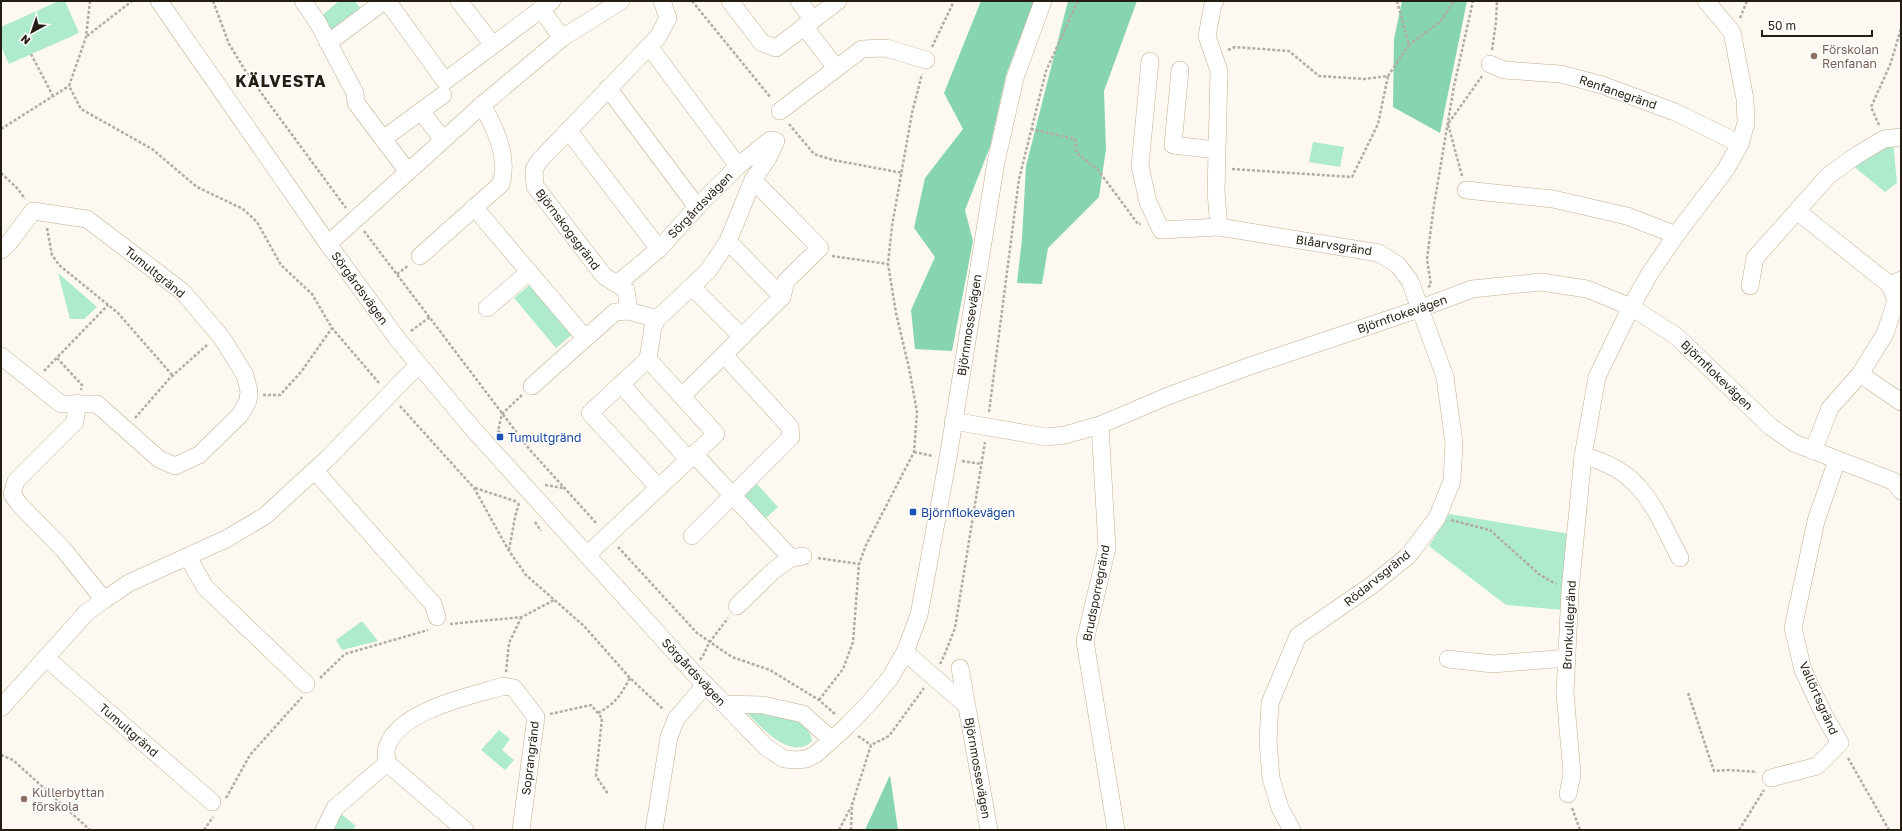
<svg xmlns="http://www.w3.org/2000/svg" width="1902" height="831" font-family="'Golos Text',sans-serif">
	<rect width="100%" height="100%" fill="#fdf9f2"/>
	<!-- green -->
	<g fill="#aeeace">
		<path d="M 59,1 L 65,1 L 79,33 L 9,64 L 1,46 L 1,27 Z"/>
		<path d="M 339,1 L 355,1 L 361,9 L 332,32 L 320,17 Z"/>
		<path d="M 1313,142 L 1344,147 L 1340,167 L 1309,162 Z"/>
		<path d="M 1893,142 L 1897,183 L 1885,192 L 1852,165 Z"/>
		<path d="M 58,273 L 97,307 L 84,319 L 70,319 Z"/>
		<path d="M 532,283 L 574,333 L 556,348 L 514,298 Z"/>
		<path d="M 757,484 L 778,507 L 765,519 L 744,496 Z"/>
		<path d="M 1449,514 L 1570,534 L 1563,610 L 1506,605 L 1429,546 Z"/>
		<path d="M 362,621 L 378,641 L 342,650 L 336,640 Z"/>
		<path d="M 746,712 C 768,714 808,713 812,741 C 791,762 760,726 746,712 Z"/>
		<path d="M 499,730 L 510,739 L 502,750 L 514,760 L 505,770 L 481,750 Z"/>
		<path d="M 339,812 L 356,826 L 352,830 L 329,830 Z"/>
	</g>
	<!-- forest -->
	<g fill="#86d4b2">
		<path d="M 981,1 L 1034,1 L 1006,75 L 990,147 L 965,210 L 973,241 L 952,351 L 915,349 L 911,310 L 935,257 L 914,228 L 925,178 L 963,129 L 944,93 Z"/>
		<path d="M 1068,1 L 1137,1 L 1104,91 L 1106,149 L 1099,197 L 1048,248 L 1042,284 L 1017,283 L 1022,239 L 1026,166 Z"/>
		<path d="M 1402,1 L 1467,1 L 1440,133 L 1393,107 L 1394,39 Z"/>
		<path d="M 890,775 L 898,830 L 865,830 Z"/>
	</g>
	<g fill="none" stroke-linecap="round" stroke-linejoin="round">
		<defs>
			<g id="minor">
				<path d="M 159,1 L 328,244 L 399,341 L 473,429 L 690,669 L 767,748 L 784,759 L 797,760 L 806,759 L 816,754 L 848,725 L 870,702 L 890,678 L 905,652 L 919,615 L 948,458 L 996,162 L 1015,78 L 1043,1"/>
				<path d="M 303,1 L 318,23 L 355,93 L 356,103 L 408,172"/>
				<path d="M 387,1 L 445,81 L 552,1"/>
				<path d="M 459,1 L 493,45"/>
				<path d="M 730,1 L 762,43 L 776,48 L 838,1"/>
				<path d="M 799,1 L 813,20"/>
				<path d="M 1215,1 L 1213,4 L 1207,36 L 1219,71 L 1216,192 L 1219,227"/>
				<path d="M 541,9 L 562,38"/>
				<path d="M 804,26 L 836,68"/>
				<path d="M 328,43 L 384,1"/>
				<path d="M 649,46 L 738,166"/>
				<path d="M 1150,61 L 1140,166 L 1148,202 L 1161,230 L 1219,227 L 1379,253 L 1398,265 L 1410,281 L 1445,377 L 1454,443 L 1452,481 L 1437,518 L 1408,556 L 1372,585 L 1298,636 L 1270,703 L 1268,741 L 1271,778 L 1280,808 L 1292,830"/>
				<path d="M 1490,64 L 1504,70 L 1561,74 L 1602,85 L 1675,112 L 1740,144"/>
				<path d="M 1180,70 L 1173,145 L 1216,150"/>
				<path d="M 608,88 L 697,207"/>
				<path d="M 421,111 L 443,140"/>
				<path d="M 780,111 L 862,49 L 886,48 L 926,60"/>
				<path d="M 568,130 L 659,249"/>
				<path d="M 383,139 L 443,95"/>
				<path d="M 1466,190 L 1553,199 L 1627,216 L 1676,235"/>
				<path d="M 474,207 L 585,338"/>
				<path d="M 1797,211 L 1890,285 L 1901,280"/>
				<path d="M 728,241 L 782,297"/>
				<path d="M 328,244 L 482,105 L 562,38 L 621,1"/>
				<path d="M 1,250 L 8,244 L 33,211 L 87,219 L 183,292 L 222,338 L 245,375 L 249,391 L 248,401 L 240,415 L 199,455 L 175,466 L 159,459 L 97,404 L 61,404 L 1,356"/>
				<path d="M 420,256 L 501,184 C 509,156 495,128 482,105"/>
				<path d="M 617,284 L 604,276 L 535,186 L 534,169 L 540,160 L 658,37 L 668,18 L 662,1"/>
				<path d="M 1750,286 L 1755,258 L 1828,176 L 1857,155 L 1884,139 L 1901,137"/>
				<path d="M 692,287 L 742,337"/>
				<path d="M 487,308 L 529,272"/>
				<path d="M 629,311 L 626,290 L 617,284 L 659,249 L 697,207 L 738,166 L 770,140 L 776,141 L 768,158 L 753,180 L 728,241 L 708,271 L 657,319 L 653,327 L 648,359"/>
				<path d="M 1860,374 L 1901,402"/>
				<path d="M 621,384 L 688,459"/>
				<path d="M 532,386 L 615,312 L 629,311 L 657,319"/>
				<path d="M 682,396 L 782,297 L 786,281 L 820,248 L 753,180"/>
				<path d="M 77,403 L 75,422 L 16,481 L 12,494 L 19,504 L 63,549 L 104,600"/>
				<path d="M 953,421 L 1046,437 L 1065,435 L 1100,425 L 1168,396 L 1250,366 L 1419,309 L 1472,289 L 1541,282 L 1587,289 L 1631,307 L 1676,336 L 1771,427 L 1794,443 L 1893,481 L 1901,491"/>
				<path d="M 1100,425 L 1107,548 L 1085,641 L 1116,830"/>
				<path d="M 1813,451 L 1830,408 L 1860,374 L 1885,334 L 1896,301 L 1890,285"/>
				<path d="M 694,454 L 791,558"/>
				<path d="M 1583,456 C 1643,470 1654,509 1680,558"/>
				<path d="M 315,471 L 433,604 L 437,617"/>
				<path d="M 692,536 L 791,437 L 790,427 L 724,355"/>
				<path d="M 587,555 L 716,434 L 648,359 L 590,413 L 658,487"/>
				<path d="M 188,557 L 205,587 L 306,684"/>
				<path d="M 737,606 L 773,571 L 791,558 L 803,556"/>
				<path d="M 905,652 L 967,706"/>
				<path d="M 46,658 L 212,802"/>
				<path d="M 1448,659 L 1493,664 L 1567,658"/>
				<path d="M 960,668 L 989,830"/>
				<path d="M 724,704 L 763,705 L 803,714 L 832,740"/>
				<path d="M 1,708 L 86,613 L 104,600 L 129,583 L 226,539 L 265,516 L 327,459 L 418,365"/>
				<path d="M 387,763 L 465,830"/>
				<path d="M 1771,778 L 1817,766 L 1840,743 L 1824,715 L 1803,670 L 1793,628 L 1816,521 L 1837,460"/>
				<path d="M 1568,794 L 1572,774 L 1565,693 L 1570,591 L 1583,456 L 1597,377 L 1631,307 L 1650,273 L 1676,235 L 1726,169 L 1740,144 L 1746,123 L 1745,99 L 1732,32 L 1706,1"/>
				<path d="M 324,830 L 335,808 L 387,763 C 387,758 385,752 387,747 C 399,710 471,696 504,686 L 514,688 L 536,717 L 521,830"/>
				<path d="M 654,830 L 669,737 L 676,719 L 705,685"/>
			</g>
		</defs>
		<!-- minor casing -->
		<use href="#minor" stroke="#c3ae8f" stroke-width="18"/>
		<!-- path -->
		<g stroke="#b2ada4" stroke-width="2.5" stroke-dasharray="3 2" stroke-linecap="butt">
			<path d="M 90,1 L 86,37 L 69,86 L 81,109 L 152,149 L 197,187 L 243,209 L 257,222 L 281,265 L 312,294 L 332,328 L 379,383"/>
			<path d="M 213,1 L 229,44 L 248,75 L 346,208"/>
			<path d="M 692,1 L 771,98"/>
			<path d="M 1397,1 L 1409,45 L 1441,21 L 1454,1"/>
			<path d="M 1740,18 L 1747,1"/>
			<path d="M 87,36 L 132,1"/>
			<path d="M 932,47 L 954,1"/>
			<path d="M 1228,50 L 1235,47 L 1289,51 L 1319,76 L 1364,79 L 1388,76 L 1409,45"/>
			<path d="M 1492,50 L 1496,22 L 1497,1"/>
			<path d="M 31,54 L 53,96"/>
			<path d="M 789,124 L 814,154 L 833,160 L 903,173"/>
			<path d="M 1879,125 L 1871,107 L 1890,65 L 1901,29"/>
			<path d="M 1,129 L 69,86"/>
			<path d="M 1031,129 L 1075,139 L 1077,153 L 1098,170 L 1138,224 L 1141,224"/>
			<path d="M 1232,169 L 1352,177 L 1378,124 L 1388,76"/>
			<path d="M 1,173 L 18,189 L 25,199"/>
			<path d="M 1462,176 L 1448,124 L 1482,76"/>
			<path d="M 47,228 L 52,255 L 59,265 L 118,313 L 173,376"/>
			<path d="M 364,231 L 530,450 L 597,524"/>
			<path d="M 832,256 L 888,264"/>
			<path d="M 397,274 L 409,265"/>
			<path d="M 1428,287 L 1431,285 L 1427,259 L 1434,205 L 1454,86 L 1473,1"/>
			<path d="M 411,331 L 430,317"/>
			<path d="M 57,358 L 82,385 L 81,390"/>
			<path d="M 44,371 L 108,305"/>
			<path d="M 263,395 L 280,395 L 301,372 L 332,328"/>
			<path d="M 400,406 L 474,488 L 509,551 L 526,575 L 584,626 L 630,678 L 664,710"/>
			<path d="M 989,412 L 1019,179 L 1046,71 L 1078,1"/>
			<path d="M 135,418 L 170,378 L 207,345"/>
			<path d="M 500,433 L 498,431 L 502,414 L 522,395"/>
			<path d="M 914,452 L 933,456"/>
			<path d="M 962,461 L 982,464"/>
			<path d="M 545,485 L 563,488"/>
			<path d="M 475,488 L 518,502"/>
			<path d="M 1451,520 L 1490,530 L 1540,575 L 1556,584"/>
			<path d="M 535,522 L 541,531"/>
			<path d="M 618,547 L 697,633 L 732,657 L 770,670 L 819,700 L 836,715"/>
			<path d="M 509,550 L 515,517 L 519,503"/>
			<path d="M 818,558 L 859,564"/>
			<path d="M 450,624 L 522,617 L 554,600"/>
			<path d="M 700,660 L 703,656 L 709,643 L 728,618"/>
			<path d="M 940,664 L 944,656 L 955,628 L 985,442"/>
			<path d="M 506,672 L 509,643 L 521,618"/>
			<path d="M 320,678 L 345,654 L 428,630"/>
			<path d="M 1688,693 L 1714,771 L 1729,770 L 1757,772"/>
			<path d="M 819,700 L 843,669 L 853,642 L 859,564 L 866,545 L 914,452 L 917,412 L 909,368 L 896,313 L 888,264 L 892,226 L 912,113 L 922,74"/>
			<path d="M 598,713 C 616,703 620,696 630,678"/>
			<path d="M 550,714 L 591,705 L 602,718 L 596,776 L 608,794"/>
			<path d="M 858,736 L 871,745"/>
			<path d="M 1,755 L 13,760 L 90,830"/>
			<path d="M 1848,758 L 1889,830"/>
			<path d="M 226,798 L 250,755 L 302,697"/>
			<path d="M 1572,808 L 1580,830"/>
			<path d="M 204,830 L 213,817"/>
			<path d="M 839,830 L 851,807"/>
			<path d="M 851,830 L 852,805 L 871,745 L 889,736 L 924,688"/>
			<path d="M 1739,830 L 1764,790"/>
		</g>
		<!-- minor -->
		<use href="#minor" stroke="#fff" stroke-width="17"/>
	</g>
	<!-- markers -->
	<g fill="#8d6e63" stroke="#fff" stroke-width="1.5">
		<circle cx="1814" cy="56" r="4"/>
		<circle cx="24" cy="799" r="4"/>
	</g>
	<g fill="#1a4fb4" stroke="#fff" stroke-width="1.5">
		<rect x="496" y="433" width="8" height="8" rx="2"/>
		<rect x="909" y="508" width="8" height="8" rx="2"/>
	</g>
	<g text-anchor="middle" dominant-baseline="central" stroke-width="3" stroke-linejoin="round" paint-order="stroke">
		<!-- education labels -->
		<g font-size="12" fill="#785e54" stroke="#fff" text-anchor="start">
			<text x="1822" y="49">Förskolan<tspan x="1822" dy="14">Renfanan</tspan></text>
			<text x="32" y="792">Kullerbyttan<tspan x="32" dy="14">förskola</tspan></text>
		</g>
		<!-- street labels -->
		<g font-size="12" fill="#251d11" stroke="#fff">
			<text transform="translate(1618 92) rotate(19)">Renfanegränd</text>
			<text transform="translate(700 205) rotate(-46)">Sörgårdsvägen</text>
			<text transform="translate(568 229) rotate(53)">Björnskogsgränd</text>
			<text transform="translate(1334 245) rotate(9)">Blåarvsgränd</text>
			<text transform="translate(155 272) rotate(39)">Tumultgränd</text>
			<text transform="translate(360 288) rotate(54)">Sörgårdsvägen</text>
			<text transform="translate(1402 314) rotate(-19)">Björnflokevägen</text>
			<text transform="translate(969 325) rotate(-81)">Björnmossevägen</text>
			<text transform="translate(1717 375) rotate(44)">Björnflokevägen</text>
			<text transform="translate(1377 578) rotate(-39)">Rödarvsgränd</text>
			<text transform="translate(1096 593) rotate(-79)">Brudsporregränd</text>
			<text transform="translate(1569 625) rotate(-87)">Brunkullegränd</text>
			<text transform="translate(694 672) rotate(47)">Sörgårdsvägen</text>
			<text transform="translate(1819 698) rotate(66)">Vallörtsgränd</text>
			<text transform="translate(129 730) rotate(41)">Tumultgränd</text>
			<text transform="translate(530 758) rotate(-83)">Soprangränd</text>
			<text transform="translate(978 768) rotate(80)">Björnmossevägen</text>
		</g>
		<!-- transit labels -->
		<g font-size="12" fill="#164399" stroke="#fff" text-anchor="start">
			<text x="508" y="437">Tumultgränd</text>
			<text x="921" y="512">Björnflokevägen</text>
		</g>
		<!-- district labels -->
		<g font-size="16" font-weight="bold" letter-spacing="1" fill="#251d11" stroke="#fff">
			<text x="281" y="81">KÄLVESTA</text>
		</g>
	</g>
	<!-- border -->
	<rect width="1902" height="831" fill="none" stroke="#251d11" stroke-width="4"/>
	<!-- north arrow -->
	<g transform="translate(32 32) rotate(220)" stroke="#ffffff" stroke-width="3" paint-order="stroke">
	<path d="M0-3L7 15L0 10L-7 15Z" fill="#251d11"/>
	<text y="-6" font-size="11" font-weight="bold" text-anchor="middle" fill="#251d11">N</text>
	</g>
	<!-- scale -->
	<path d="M1762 30v6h110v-6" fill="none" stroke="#251d11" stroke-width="2"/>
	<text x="1768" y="30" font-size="12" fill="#251d11" stroke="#ffffff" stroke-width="3" paint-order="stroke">50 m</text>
</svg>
